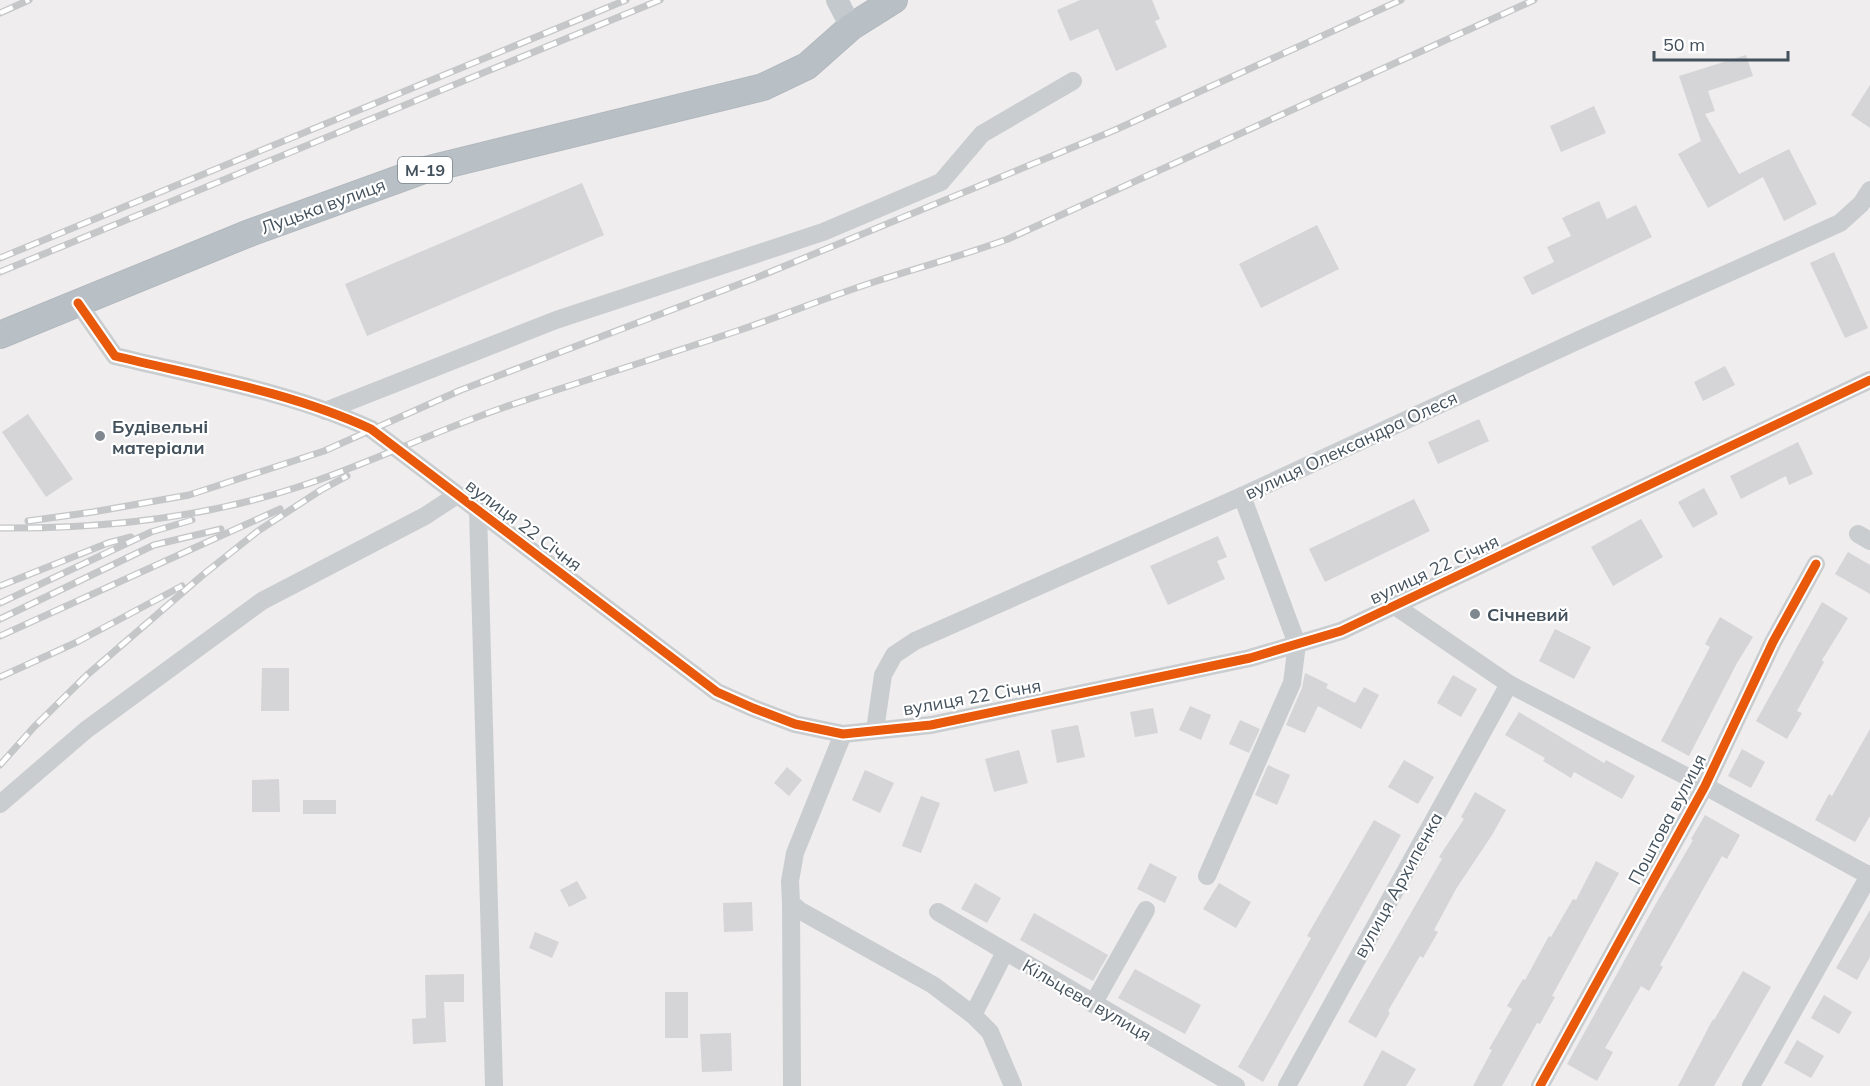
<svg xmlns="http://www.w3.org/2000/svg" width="1870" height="1086" font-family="Mulish,sans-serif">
	<rect width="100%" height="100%" fill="#efeded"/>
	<!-- building -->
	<g fill="#d5d5d7">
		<path d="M 1080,0 L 1152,0 L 1160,19 L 1155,21 L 1167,47 L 1116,71 L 1098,29 L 1070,41 L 1057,10 Z"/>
		<path d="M 1746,55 L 1753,76 L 1708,91 L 1715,111 L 1705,114 L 1739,174 L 1789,149 L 1817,204 L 1784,221 L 1763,177 L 1708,208 L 1678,154 L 1701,141 L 1679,76 Z"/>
		<path d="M 1870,85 L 1870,128 L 1851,115 Z"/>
		<path d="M 1594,106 L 1606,133 L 1561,152 L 1550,126 Z"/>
		<path d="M 582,183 L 604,235 L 367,336 L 345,284 Z"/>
		<path d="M 1599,201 L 1607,219 L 1636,205 L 1652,237 L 1532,295 L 1523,277 L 1554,262 L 1547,247 L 1571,236 L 1562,218 Z"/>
		<path d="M 1317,225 L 1339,269 L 1261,308 L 1239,264 Z"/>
		<path d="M 1834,252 L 1868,328 L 1845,338 L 1810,263 Z"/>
		<path d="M 1725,366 L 1735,385 L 1703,401 L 1694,382 Z"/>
		<path d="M 28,414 L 73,479 L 46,497 L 2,432 Z"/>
		<path d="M 1479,419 L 1489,441 L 1438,464 L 1428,442 Z"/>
		<path d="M 1798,442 L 1813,474 L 1789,485 L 1786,476 L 1741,499 L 1730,476 Z"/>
		<path d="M 1704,488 L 1718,514 L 1693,528 L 1678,502 Z"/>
		<path d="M 1414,499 L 1430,531 L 1325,582 L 1309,549 Z"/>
		<path d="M 1641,519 L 1663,557 L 1613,586 L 1591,547 Z"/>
		<path d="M 1218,536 L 1227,557 L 1217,561 L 1225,579 L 1168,605 L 1150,566 Z"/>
		<path d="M 1848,552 L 1870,565 L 1870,594 L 1835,574 Z"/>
		<path d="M 1822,602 L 1848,618 L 1822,660 L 1824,662 L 1797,711 L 1802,713 L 1787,739 L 1756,721 Z"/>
		<path d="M 1720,617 L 1753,637 L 1737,663 L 1689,756 L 1661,741 L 1710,647 L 1705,644 Z"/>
		<path d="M 1555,629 L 1591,647 L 1574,679 L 1539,661 Z"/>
		<path d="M 262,668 L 289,668 L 289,711 L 261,711 Z"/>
		<path d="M 1305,673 L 1328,684 L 1326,688 L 1355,703 L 1364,687 L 1379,695 L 1361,729 L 1318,706 L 1305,733 L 1286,725 L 1302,688 Z"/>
		<path d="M 1453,675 L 1477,689 L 1461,717 L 1437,703 Z"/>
		<path d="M 1190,706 L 1211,715 L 1201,740 L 1179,730 Z"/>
		<path d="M 1153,708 L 1158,733 L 1135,737 L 1130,712 Z"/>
		<path d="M 1519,712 L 1604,763 L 1606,760 L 1635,776 L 1622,799 L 1574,772 L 1571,778 L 1543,761 L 1545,758 L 1505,735 Z"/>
		<path d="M 1240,720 L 1260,729 L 1249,753 L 1229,744 Z"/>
		<path d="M 1078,725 L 1085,757 L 1057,763 L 1051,730 Z"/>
		<path d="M 1870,729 L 1870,816 L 1855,842 L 1815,820 L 1829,794 L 1832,796 Z"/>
		<path d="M 1742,749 L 1765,762 L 1751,788 L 1728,776 Z"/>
		<path d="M 1019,750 L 1028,783 L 994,792 L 985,759 Z"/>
		<path d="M 1404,760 L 1434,777 L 1418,804 L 1388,787 Z"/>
		<path d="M 1268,765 L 1290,775 L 1277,805 L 1255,795 Z"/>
		<path d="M 787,767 L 802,780 L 789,796 L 774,783 Z"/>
		<path d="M 865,770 L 894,783 L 880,813 L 852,800 Z"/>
		<path d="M 279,779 L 280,812 L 252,812 L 252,780 Z"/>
		<path d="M 1475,792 L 1506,810 L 1492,835 L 1456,889 L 1434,930 L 1438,932 L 1423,958 L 1420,956 L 1388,1011 L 1390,1013 L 1376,1038 L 1348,1022 L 1442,859 L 1439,857 L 1464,819 L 1461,817 Z"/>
		<path d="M 921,796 L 940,803 L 921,853 L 902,846 Z"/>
		<rect x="303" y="800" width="33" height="14"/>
		<path d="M 1705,815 L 1740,835 L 1727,859 L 1722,856 L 1660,965 L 1663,967 L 1649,991 L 1641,986 L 1605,1048 L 1613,1052 L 1597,1081 L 1567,1064 L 1654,907 L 1693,840 L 1691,839 Z"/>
		<path d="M 1374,820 L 1401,835 L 1263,1082 L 1238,1067 L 1311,938 L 1307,936 Z"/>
		<path d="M 1596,861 L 1619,873 L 1552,996 L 1555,997 L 1540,1024 L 1537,1023 L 1502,1086 L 1473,1086 L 1492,1050 L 1489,1049 L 1512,1009 L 1507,1006 L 1523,979 L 1525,980 L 1549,936 L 1551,937 L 1573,899 L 1576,900 Z"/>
		<path d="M 1150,863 L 1177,877 L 1165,903 L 1137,889 Z"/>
		<path d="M 577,881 L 587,898 L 569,907 L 560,890 Z"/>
		<path d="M 975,883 L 1001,898 L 987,923 L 961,909 Z"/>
		<path d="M 1219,883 L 1251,902 L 1236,928 L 1203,909 Z"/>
		<path d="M 752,902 L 753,931 L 724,932 L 723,903 Z"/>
		<path d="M 1870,910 L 1870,957 L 1857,980 L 1836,968 Z"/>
		<path d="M 1034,913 L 1108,955 L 1093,981 L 1020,940 Z"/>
		<path d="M 535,932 L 559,942 L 552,958 L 529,948 Z"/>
		<path d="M 1135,969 L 1201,1005 L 1185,1034 L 1118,998 Z"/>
		<path d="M 1743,971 L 1771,987 L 1714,1086 L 1678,1086 L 1713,1019 L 1714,1020 Z"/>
		<path d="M 464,974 L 464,1002 L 444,1002 L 446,1042 L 413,1044 L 412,1019 L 426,1018 L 425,975 Z"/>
		<rect x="665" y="992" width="23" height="46"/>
		<path d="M 1824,995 L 1852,1012 L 1839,1034 L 1811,1018 Z"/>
		<path d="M 731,1033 L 732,1071 L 702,1072 L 700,1034 Z"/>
		<path d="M 1797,1040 L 1824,1056 L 1811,1078 L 1784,1063 Z"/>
		<path d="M 1382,1050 L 1416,1069 L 1406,1086 L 1363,1086 Z"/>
	</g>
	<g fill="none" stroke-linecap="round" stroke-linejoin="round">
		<defs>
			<path id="highway" d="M 0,335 L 247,234 L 421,171 L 763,87 L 807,66 L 851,27 L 894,0"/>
		</defs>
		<!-- highway casing -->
		<use href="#highway" stroke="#b2b8be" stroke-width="28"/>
		<!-- minor -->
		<g stroke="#c9cdcf" stroke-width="18">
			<path d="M 78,303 L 115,356 C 201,377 291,392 371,429 L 717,692 L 753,708 L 795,724 L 843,734 L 931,725 L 1250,658 L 1341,631 L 1870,380"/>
			<path d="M 325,411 L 556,320 L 823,232 L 941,182 L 982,134 L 1073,81"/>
			<path d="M 478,511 L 494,1086"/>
			<path d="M 1858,534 L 1870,541"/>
			<path d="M 1395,606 L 1509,684 L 1705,786 L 1870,876"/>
			<path d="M 875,730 L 883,675 L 894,655 L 915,641 L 1242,496 L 1581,339 L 1840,223 L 1861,204 L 1870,190"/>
			<path d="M 843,734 L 795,853 L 790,881 L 791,903 L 799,910 L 933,985 L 973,1015 L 990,1032 L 1013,1086"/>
			<path d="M 0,804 L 86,730 L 262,601 L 425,516 L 457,495"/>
			<path d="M 1207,876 L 1292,683 L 1297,644 L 1242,496"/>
			<path d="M 791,903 L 792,1086"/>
			<path d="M 938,912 L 1236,1086"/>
			<path d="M 1093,1004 L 1146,910"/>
			<path d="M 973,1015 L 1005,952"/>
			<path d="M 1287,1086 L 1509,684"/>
			<path d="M 1540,1086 L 1705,786 L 1773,642 L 1816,564"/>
			<path d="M 1751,1086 L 1870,874"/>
		</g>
		<!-- major -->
		<path stroke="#c4c9cd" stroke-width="22" d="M 837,0 L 851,27"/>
		<!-- highway -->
		<use href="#highway" stroke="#b9c0c5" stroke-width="26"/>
		<defs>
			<g id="rail">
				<path d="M 0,13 L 29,0"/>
				<path d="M 0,258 L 626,0"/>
				<path d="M 0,272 L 660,0"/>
				<path d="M 28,521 L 93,512 L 189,495 L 324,451 L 461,390 L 758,277 L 1115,130 L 1401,0"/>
				<path d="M 0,528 C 100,529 203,518 298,487 C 368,464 435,431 505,407 C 582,381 660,357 737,331 C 784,315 830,296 877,281 C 921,267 964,255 1008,239 L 1534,0"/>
				<path d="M 0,586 L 108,543 L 131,537"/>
				<path d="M 0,603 L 151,532 L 192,520"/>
				<path d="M 0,619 L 154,545 L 221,529"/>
				<path d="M 0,636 L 280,509"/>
				<path d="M 0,677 L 77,642 L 182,586"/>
				<path d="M 0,765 L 34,727 L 87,675 L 204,574 L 258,531 L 321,490 L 347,476"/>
			</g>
		</defs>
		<!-- rail casing -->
		<use href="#rail" stroke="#c4c6c8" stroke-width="7"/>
		<!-- rail -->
		<use href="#rail" stroke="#fff" stroke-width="4.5" stroke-dasharray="14" stroke-linecap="butt"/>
		<defs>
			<g id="cycleway">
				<path d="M 78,303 L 115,356 C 201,377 291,392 371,429 L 717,692 L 753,708 L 795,724 L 843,734 L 931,725 L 1250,658 L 1341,631 L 1870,380"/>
				<path d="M 1540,1086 L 1705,786 L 1773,642 L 1816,564"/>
			</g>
		</defs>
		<!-- cycleway casing -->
		<use href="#cycleway" stroke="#fff" stroke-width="13"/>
		<!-- cycleway -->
		<use href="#cycleway" stroke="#e8590c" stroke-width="9"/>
	</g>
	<!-- markers -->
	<g fill="#7f888f" stroke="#fff" stroke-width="2">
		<circle cx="100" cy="436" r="6"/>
		<circle cx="1475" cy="614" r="6"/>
	</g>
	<g text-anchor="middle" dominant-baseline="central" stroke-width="4.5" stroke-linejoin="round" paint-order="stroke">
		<!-- shield labels -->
		<rect fill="#fff" stroke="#7b858d" stroke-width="1.5" x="398" y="157" width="54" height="26" rx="4.5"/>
		<g font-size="16" font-weight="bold" fill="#43515c">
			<text x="425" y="170">М-19</text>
		</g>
		<!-- street labels -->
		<g font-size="18" fill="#43515c" stroke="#fff">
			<text transform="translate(323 206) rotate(-20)">Луцька вулиця</text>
			<text transform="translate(1351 445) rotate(-25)">вулиця Олександра Олеся</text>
			<text transform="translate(524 525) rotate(37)">вулиця 22 Січня</text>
			<text transform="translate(1434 569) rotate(-25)">вулиця 22 Січня</text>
			<text transform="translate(972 697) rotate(-10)">вулиця 22 Січня</text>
			<text transform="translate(1667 819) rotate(-62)">Поштова вулиця</text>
			<text transform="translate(1398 885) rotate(-61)">вулиця Архипенка</text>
			<text transform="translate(1087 1000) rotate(30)">Кільцева вулиця</text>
		</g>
		<!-- poi labels -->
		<g font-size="18" font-weight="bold" fill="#43515c" stroke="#fff" text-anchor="start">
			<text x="112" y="426">Будівельні<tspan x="112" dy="21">матеріали</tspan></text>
			<text x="1487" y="614">Січневий</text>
		</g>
	</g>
	<!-- scale -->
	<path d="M1654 51v9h134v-9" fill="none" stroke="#43515c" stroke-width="3"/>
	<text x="1663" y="51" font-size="18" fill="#43515c" stroke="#ffffff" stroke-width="4.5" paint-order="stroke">50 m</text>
</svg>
